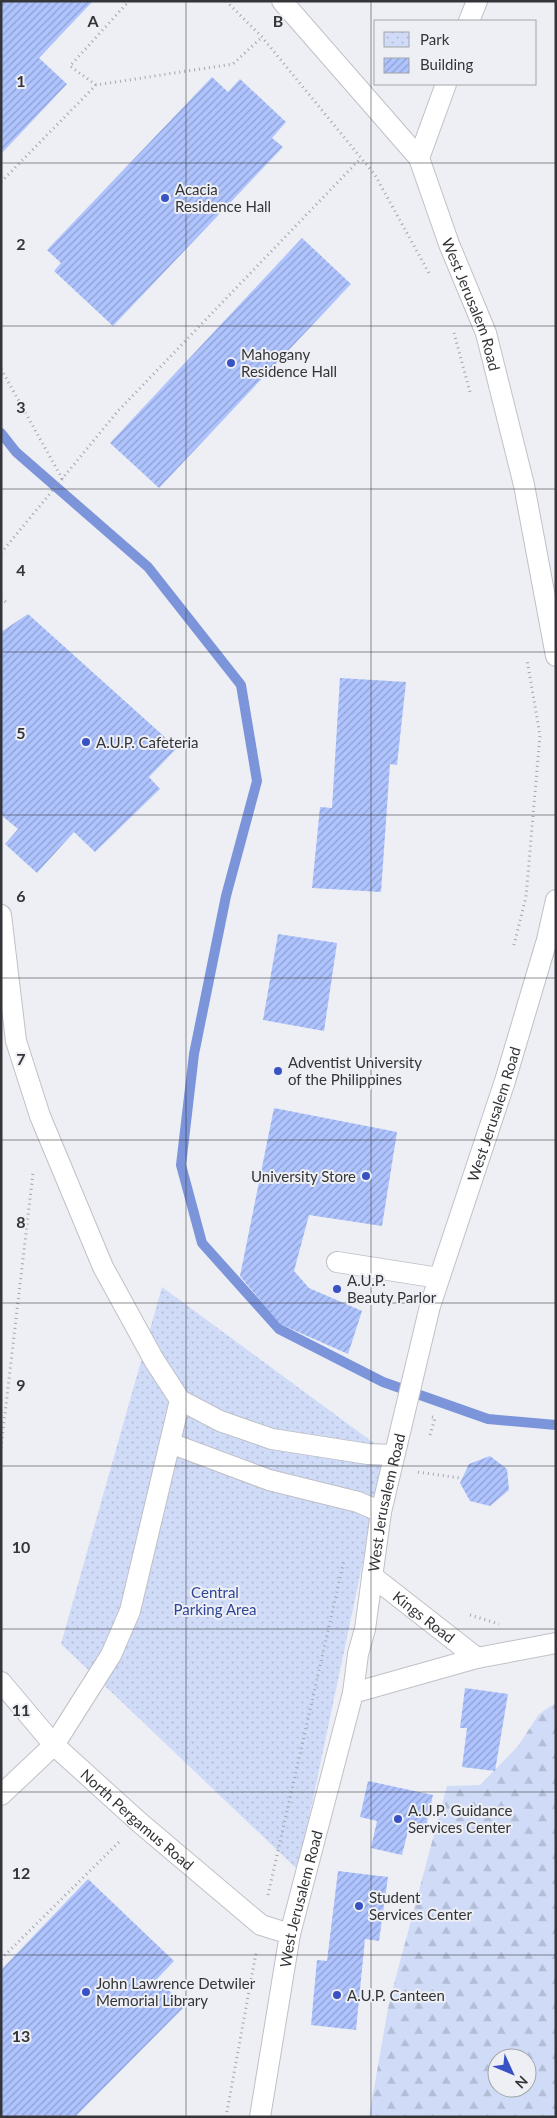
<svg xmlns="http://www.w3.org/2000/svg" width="557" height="2118" font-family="Lato,sans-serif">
	<defs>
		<pattern id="forest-firs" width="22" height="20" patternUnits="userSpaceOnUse" patternTransform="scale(1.25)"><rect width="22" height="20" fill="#d0dbf8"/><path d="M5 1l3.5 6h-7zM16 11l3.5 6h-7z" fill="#b3bdd5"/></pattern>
		<pattern id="park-dots" width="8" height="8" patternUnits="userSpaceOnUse" patternTransform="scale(1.25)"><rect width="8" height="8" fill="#d0dbf8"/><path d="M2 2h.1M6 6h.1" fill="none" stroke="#b3bdd5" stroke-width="1.8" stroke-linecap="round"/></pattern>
		<pattern id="building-hatch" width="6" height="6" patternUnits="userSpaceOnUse" patternTransform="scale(1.25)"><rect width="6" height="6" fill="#afc4ff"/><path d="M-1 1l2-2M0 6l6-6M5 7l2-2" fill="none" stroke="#8fa0cf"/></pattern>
	</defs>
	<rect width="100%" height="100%" fill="#edeff5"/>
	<!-- forest -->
	<path fill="url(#forest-firs)" fill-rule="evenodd" d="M 556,1703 L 556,2117 L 369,2117 L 389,2003 L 447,1786 L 480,1785 L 518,1746 L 539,1714 ZM 497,2058 L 527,2058 L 527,2088 L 497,2088 Z"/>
	<!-- park -->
	<path fill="url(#park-dots)" d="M 162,1287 L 386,1452 L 298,1870 L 61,1644 Z"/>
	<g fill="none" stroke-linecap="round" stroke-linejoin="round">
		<!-- stream -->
		<path stroke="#7c94da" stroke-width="10" d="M 1,433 L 16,452 L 148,567 L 241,685 L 257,781 L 226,896 L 194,1054 L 181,1165 L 202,1243 L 279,1329 L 383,1382 L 488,1419 L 556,1425"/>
	</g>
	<!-- building -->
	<g fill="url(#building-hatch)">
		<path d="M 1,1 L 93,1 L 39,58 L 67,84 L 1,154 Z"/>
		<path d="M 212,77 L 228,92 L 240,79 L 286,122 L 272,138 L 283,147 L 113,326 L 54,271 L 61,263 L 47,250 Z"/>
		<path d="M 302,238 L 351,284 L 159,488 L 110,443 Z"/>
		<path d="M 28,614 L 177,748 L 149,777 L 160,789 L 95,852 L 74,832 L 37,873 L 5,844 L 18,829 L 1,815 L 1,632 Z"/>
		<path d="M 340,678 L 406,682 L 397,765 L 390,764 L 381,892 L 312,888 L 320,807 L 332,808 Z"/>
		<path d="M 278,934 L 337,943 L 324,1031 L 263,1020 Z"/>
		<path d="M 274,1108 L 397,1132 L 382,1226 L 309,1215 L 294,1271 L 309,1288 L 362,1311 L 348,1354 L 280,1324 L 240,1276 Z"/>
		<path d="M 490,1456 L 507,1469 L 509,1490 L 490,1506 L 470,1501 L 460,1483 L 469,1464 Z"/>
		<path d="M 465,1688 L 508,1694 L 495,1771 L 462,1767 L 467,1728 L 460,1728 Z"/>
		<path d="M 368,1781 L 433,1795 L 425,1831 L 409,1827 L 402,1855 L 371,1848 L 377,1821 L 360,1817 Z"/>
		<path d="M 338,1871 L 388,1877 L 379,1941 L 365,1939 L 356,2030 L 311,2025 L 317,1960 L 327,1961 Z"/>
		<path d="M 88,1879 L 174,1961 L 157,1979 L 185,2006 L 75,2117 L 1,2117 L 1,1970 Z"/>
	</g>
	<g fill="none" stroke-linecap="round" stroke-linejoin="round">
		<defs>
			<g id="lane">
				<path id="s1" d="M 282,1 L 419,158 L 449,244 L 486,333 L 524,485 L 556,656"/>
				<path d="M 469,21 L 477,1"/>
				<path d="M 419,158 L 446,84"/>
				<path d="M 1,915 L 16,1041 L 40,1116 L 103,1267 L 154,1360 L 180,1400 L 220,1421 L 272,1439 L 368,1454 L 393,1455"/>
				<path d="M 337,1262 L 439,1278"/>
				<path d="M 170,1443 L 269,1480 L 358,1502 L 381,1512"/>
				<path id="s2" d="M 372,1576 L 477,1658"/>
				<path id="s3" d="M 1,1682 L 54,1745 L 139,1822 L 261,1925 L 290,1934"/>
				<path d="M 353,1693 L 477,1658 L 556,1643"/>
				<path d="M 1,1795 L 54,1745 L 111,1655 L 130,1611 L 180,1400"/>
				<path id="s4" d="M 260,2117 L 290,1934 L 353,1693 L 358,1654 L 365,1629 L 381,1512 L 430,1306 L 505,1081 L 547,940 L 556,900"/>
			</g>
		</defs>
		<!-- lane casing -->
		<use href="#lane" stroke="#bfc1c7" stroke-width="22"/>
		<!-- path -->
		<g stroke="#a4a5aa" stroke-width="3" stroke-dasharray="1 4" stroke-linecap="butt">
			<path d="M 226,1 L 262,37 L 375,175 L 430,275"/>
			<path d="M 96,85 L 70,66 L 129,1"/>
			<path d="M 1,182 L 96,85 L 233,64 L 262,37"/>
			<path d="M 454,333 L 470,392"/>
			<path d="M 1,369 L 63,480"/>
			<path d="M 1,553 L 118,411 L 361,158"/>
			<path d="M 1,598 L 7,603"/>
			<path d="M 514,945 L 526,897 L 540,735 L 527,660"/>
			<path d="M 430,1435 L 435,1418 L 432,1417"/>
			<path d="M 1,1448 L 33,1173"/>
			<path d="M 418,1472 L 460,1478"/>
			<path d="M 470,1615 L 499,1624"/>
			<path d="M 268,1895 L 344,1560"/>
			<path d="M 1,1959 L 121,1840"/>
			<path d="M 226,2117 L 256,1953"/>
		</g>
		<!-- lane -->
		<use href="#lane" stroke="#fff" stroke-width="20"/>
	</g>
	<!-- grid -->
	<path fill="none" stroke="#343538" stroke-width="1" stroke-opacity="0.55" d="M 186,1 L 186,2117M 371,1 L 371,2117M 1,163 L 556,163M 1,326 L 556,326M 1,489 L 556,489M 1,652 L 556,652M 1,815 L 556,815M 1,978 L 556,978M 1,1140 L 556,1140M 1,1303 L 556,1303M 1,1466 L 556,1466M 1,1629 L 556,1629M 1,1792 L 556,1792M 1,1955 L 556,1955"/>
	<!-- markers -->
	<g fill="#3852c4" stroke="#edeff5" stroke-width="2">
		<circle cx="165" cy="198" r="5"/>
		<circle cx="231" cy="363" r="5"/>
		<circle cx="86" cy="742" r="5"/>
		<circle cx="278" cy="1071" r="5"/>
		<circle cx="366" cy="1176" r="5"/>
		<circle cx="337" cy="1289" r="5"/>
		<circle cx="398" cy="1819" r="5"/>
		<circle cx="359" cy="1906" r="5"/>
		<circle cx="86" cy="1992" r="5"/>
		<circle cx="337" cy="1995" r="5"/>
	</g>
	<g text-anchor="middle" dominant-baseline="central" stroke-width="4" stroke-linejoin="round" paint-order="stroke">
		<!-- poi labels -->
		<g font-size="15" fill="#343538" stroke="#edeff5" text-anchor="start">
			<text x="175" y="189">Acacia<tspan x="175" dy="17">Residence Hall</tspan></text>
			<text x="241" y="354">Mahogany<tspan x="241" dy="17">Residence Hall</tspan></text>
			<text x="96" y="742">A.U.P. Cafeteria</text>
			<text x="288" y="1062">Adventist University<tspan x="288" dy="17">of the Philippines</tspan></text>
			<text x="356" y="1176" text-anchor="end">University Store</text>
			<text x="347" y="1280">A.U.P.<tspan x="347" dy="17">Beauty Parlor</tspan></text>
			<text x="408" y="1810">A.U.P. Guidance<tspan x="408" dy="17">Services Center</tspan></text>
			<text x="369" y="1897">Student<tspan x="369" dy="17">Services Center</tspan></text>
			<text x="96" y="1983">John Lawrence Detwiler<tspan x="96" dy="17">Memorial Library</tspan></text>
			<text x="347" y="1995">A.U.P. Canteen</text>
		</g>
		<!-- street labels -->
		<g font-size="15" fill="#343538" stroke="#edeff5">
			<text stroke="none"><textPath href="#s1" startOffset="364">West Jerusalem Road</textPath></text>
			<text stroke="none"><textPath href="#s4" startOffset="1032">West Jerusalem Road</textPath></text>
			<text stroke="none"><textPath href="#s4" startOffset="628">West Jerusalem Road</textPath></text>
			<text stroke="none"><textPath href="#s2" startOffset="66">Kings Road</textPath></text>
			<text stroke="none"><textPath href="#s3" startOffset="194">North Pergamus Road</textPath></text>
			<text stroke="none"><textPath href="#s4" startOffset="222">West Jerusalem Road</textPath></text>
		</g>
		<!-- park labels -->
		<g font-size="15" fill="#304598" stroke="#edeff5">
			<text x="215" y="1592">Central<tspan x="215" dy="17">Parking Area</tspan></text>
		</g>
	</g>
	<g font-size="16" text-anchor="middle" font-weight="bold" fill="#343538" stroke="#edeff5" stroke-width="4" stroke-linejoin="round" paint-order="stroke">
		<text x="93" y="27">A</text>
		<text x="278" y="27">B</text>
		<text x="21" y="87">1</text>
		<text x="21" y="250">2</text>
		<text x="21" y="413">3</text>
		<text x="21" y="576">4</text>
		<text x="21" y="739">5</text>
		<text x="21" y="902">6</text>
		<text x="21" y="1065">7</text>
		<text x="21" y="1228">8</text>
		<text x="21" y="1391">9</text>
		<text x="21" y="1553">10</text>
		<text x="21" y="1716">11</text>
		<text x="21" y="1879">12</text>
		<text x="21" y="2042">13</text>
	</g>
	<!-- border -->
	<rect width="557" height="2118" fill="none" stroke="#343538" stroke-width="5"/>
	<!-- legend -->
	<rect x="374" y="20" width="162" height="65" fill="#edeff5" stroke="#a3a5a9"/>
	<rect x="384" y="32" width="25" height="15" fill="url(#park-dots)" stroke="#a3a5a9"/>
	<text x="420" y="45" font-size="15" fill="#343538">Park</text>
	<rect x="384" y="58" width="25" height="15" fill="url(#building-hatch)" stroke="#a3a5a9"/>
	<text x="420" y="70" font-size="15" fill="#343538">Building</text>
	<!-- north arrow -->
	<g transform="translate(512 2073) rotate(134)"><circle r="24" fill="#edeff5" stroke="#a3a5a9"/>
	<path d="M0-4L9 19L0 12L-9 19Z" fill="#3852c4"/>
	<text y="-8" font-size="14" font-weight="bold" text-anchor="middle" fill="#343538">N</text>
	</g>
</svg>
